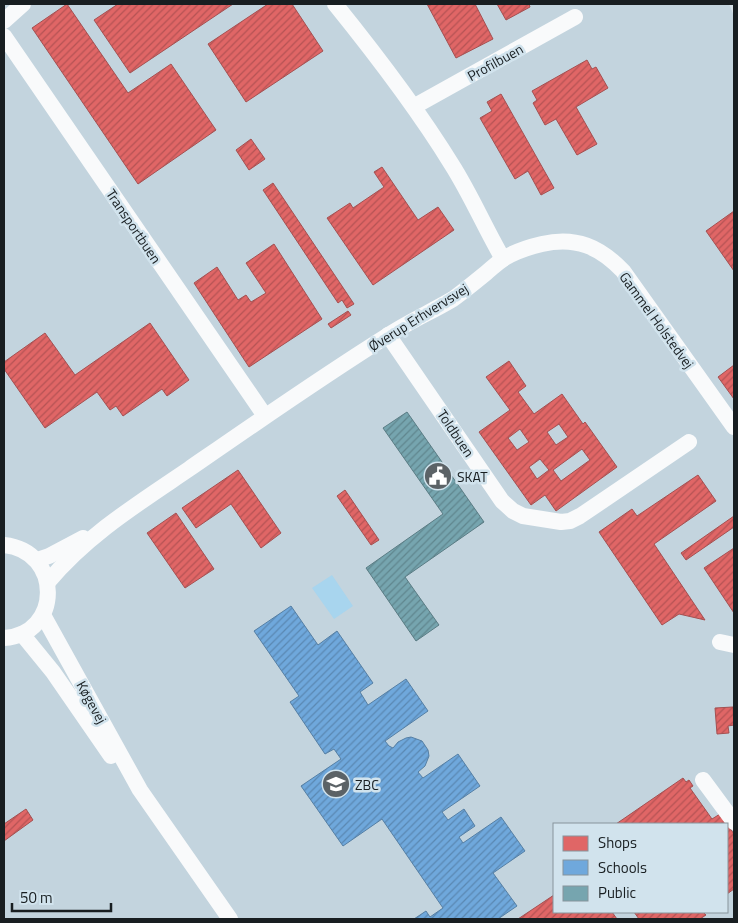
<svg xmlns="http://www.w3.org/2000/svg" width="738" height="923" font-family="'Titillium Web',sans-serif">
	<defs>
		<pattern id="shops-hatch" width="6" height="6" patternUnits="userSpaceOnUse" patternTransform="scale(1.25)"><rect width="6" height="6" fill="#e06666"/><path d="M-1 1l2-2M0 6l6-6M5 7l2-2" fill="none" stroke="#b55354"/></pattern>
		<pattern id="schools-hatch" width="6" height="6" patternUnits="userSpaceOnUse" patternTransform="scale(1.25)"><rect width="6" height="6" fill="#6fa8dc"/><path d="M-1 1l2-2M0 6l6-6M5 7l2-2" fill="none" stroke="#5a88b2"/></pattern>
		<pattern id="public-hatch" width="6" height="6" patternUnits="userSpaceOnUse" patternTransform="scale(1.25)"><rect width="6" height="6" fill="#76a5af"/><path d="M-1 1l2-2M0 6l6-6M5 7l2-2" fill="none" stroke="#60868e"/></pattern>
	</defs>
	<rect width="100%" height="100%" fill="#d7e1e7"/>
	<!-- built -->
	<path fill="#c3d4de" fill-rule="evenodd" d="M 4,4 L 729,4 L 734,16 L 734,919 L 4,919 ZM 554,824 L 727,824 L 727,912 L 554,912 Z"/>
	<!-- garden -->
	<path fill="#a8d5ee" d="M 332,575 L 353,606 L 334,619 L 312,588 Z"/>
	<!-- shops -->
	<g fill="url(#shops-hatch)" stroke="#a45051" fill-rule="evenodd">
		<path d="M 67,4 L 128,93 L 171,64 L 216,130 L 138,184 L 32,28 Z"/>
		<path d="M 118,4 L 233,4 L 130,73 L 94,20 Z"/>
		<path d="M 268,4 L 292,4 L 323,51 L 246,102 L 208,44 Z"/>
		<path d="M 427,4 L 475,4 L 493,39 L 456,58 Z"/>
		<path d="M 497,4 L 529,4 L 530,7 L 506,20 Z"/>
		<path d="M 587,60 L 592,69 L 596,67 L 608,88 L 576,107 L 597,144 L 577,155 L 556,119 L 545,125 L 533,103 L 537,100 L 532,91 Z"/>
		<path d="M 501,94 L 554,188 L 541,195 L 528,171 L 515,179 L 480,118 L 492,111 L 487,102 Z"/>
		<path d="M 251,139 L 265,159 L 249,170 L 236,150 Z"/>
		<path d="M 382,167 L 418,220 L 438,207 L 454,230 L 373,285 L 327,218 L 350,203 L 353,208 L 384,187 L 374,172 Z"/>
		<path d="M 273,183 L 354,304 L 347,308 L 342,300 L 338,303 L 263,190 Z"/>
		<path d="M 734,211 L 734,271 L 706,231 Z"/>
		<path d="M 274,244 L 322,319 L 249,367 L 194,283 L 217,267 L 238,300 L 246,295 L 251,302 L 266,293 L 246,263 Z"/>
		<path d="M 348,311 L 351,315 L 331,328 L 328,324 Z"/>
		<path d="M 150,323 L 189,380 L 167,396 L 162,389 L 123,416 L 116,406 L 110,410 L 97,392 L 45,428 L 4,369 L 4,362 L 45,333 L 75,375 Z"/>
		<path d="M 509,361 L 526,386 L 518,392 L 534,414 L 562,394 L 583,424 L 585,422 L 617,467 L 556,511 L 545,495 L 531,505 L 479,432 L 510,410 L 486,377 ZM 559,424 L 568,437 L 556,445 L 547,432 ZM 520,429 L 529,442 L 517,450 L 508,438 ZM 582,449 L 590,460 L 561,481 L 553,470 ZM 540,459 L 549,470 L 537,479 L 529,467 Z"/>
		<path d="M 734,365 L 734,399 L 718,377 Z"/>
		<path d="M 238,470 L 281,533 L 261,548 L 231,504 L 196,528 L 182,508 Z"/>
		<path d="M 698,475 L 716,501 L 654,544 L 705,620 L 679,614 L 662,625 L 599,532 L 632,509 L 637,516 Z"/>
		<path d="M 345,490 L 379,540 L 371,545 L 337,496 Z"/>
		<path d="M 176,513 L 214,569 L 185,588 L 147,533 Z"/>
		<path d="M 734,516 L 734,527 L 686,560 L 681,553 Z"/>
		<path d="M 734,548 L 734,613 L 704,568 Z"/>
		<path d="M 733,707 L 734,725 L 728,726 L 729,733 L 717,734 L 715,708 Z"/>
		<path d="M 683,778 L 686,782 L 689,780 L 693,786 L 690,788 L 712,819 L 720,814 L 734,834 L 734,889 L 727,894 L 727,824 L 616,824 Z"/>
		<path d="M 26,809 L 33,820 L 4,841 L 4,824 Z"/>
		<path d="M 554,895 L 554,912 L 612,912 L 617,919 L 518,919 Z"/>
		<path d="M 634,912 L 703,912 L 706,915 L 700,919 L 639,919 Z"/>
	</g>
	<!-- schools -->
	<path fill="url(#schools-hatch)" stroke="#557fa4" d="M 291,606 L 318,645 L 337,631 L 373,683 L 360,692 L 368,705 L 406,679 L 428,711 L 385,741 L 389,746 L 393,748 L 398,742 L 406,738 L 411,737 L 422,741 L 428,750 L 429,756 L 425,766 L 418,772 L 423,778 L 458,754 L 480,786 L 442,812 L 448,820 L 464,809 L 475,826 L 459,837 L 463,843 L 501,817 L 525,851 L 493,873 L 517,906 L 498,919 L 414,919 L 426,911 L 430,917 L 443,908 L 382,819 L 343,846 L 301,786 L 341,759 L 334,749 L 325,754 L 290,702 L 299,696 L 254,631 Z"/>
	<!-- public -->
	<path fill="url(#public-hatch)" stroke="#5a7c84" d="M 407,412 L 484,522 L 405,577 L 439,625 L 416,641 L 366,568 L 443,514 L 383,428 Z"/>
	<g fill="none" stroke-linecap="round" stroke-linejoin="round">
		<!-- minor -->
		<g stroke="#f9fafb" stroke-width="16">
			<path d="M 335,4 C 377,56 417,108 452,165 C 471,195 485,228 503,259"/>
			<path d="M 4,21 L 23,4"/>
			<path d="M 4,36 L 265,416"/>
			<path d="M 415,106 L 575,17"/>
			<path d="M 388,335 L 502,501 L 513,511 L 523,516 L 561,522 L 570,521 L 580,516 L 689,442"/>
			<path d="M 4,545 C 63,551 62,635 4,638"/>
			<path d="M 37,560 L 49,556 L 83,538"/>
			<path d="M 48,582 C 87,535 139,503 189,469 C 254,424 320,378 387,336 C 408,322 431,312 453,299 C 464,291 475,282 486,273 C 491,269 497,263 503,259 C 514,252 529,247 542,244 C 576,236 600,247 623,271 L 734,427"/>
			<path d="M 43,615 L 140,790 L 230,919"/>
			<path d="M 22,634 L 53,672 L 111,756"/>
			<path d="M 720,642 L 734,645"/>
			<path d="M 703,780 L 734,822"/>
		</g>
	</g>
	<!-- icons -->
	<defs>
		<symbol id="civic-disc" viewBox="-11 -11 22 22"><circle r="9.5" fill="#5b6266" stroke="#d1e3ed"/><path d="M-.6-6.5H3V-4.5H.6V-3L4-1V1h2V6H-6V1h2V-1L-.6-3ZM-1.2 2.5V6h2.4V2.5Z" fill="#fff"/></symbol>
		<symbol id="school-disc" viewBox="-11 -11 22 22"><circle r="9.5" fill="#5b6266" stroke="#d1e3ed"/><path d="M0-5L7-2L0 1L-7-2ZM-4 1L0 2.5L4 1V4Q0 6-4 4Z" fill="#fff"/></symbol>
	</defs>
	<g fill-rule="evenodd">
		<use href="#civic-disc" x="422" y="460" width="32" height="32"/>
		<use href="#school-disc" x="320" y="768" width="32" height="32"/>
	</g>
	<g text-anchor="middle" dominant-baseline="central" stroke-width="5" stroke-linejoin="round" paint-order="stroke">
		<!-- street labels -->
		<g font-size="14" fill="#181e21" stroke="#d1e3ed">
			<text transform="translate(495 62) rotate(-29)">Profilbuen</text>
			<text transform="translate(134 226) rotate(56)">Transportbuen</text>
			<text transform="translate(418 317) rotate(-32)">Øverup Erhvervsvej</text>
			<text transform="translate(657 320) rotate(54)">Gammel Holstedvej</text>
			<text transform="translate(456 433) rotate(56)">Toldbuen</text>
			<text transform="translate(92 702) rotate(61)">Køgevej</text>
		</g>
		<!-- poi labels -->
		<g font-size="14" fill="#181e21" stroke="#d1e3ed" text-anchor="start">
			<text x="457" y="476">SKAT</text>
			<text x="355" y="784">ZBC</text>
		</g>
	</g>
	<!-- border -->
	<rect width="738" height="923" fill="none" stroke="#181e21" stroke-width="10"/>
	<!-- legend -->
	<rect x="553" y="823" width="175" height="90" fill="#d1e3ed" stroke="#87949b"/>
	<rect x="563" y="836" width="25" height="15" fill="#e06666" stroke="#87949b"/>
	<text x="598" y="848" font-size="15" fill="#181e21">Shops</text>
	<rect x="563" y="860" width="25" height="15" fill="#6fa8dc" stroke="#87949b"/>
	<text x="598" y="873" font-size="15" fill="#181e21">Schools</text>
	<rect x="563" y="886" width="25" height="15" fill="#76a5af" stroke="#87949b"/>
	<text x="598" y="898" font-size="15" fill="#181e21">Public</text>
	<!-- scale -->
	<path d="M12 903v8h99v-8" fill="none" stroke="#181e21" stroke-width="2.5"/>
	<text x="20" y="903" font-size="15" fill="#181e21" stroke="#d1e3ed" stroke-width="4" paint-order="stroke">50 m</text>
</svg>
